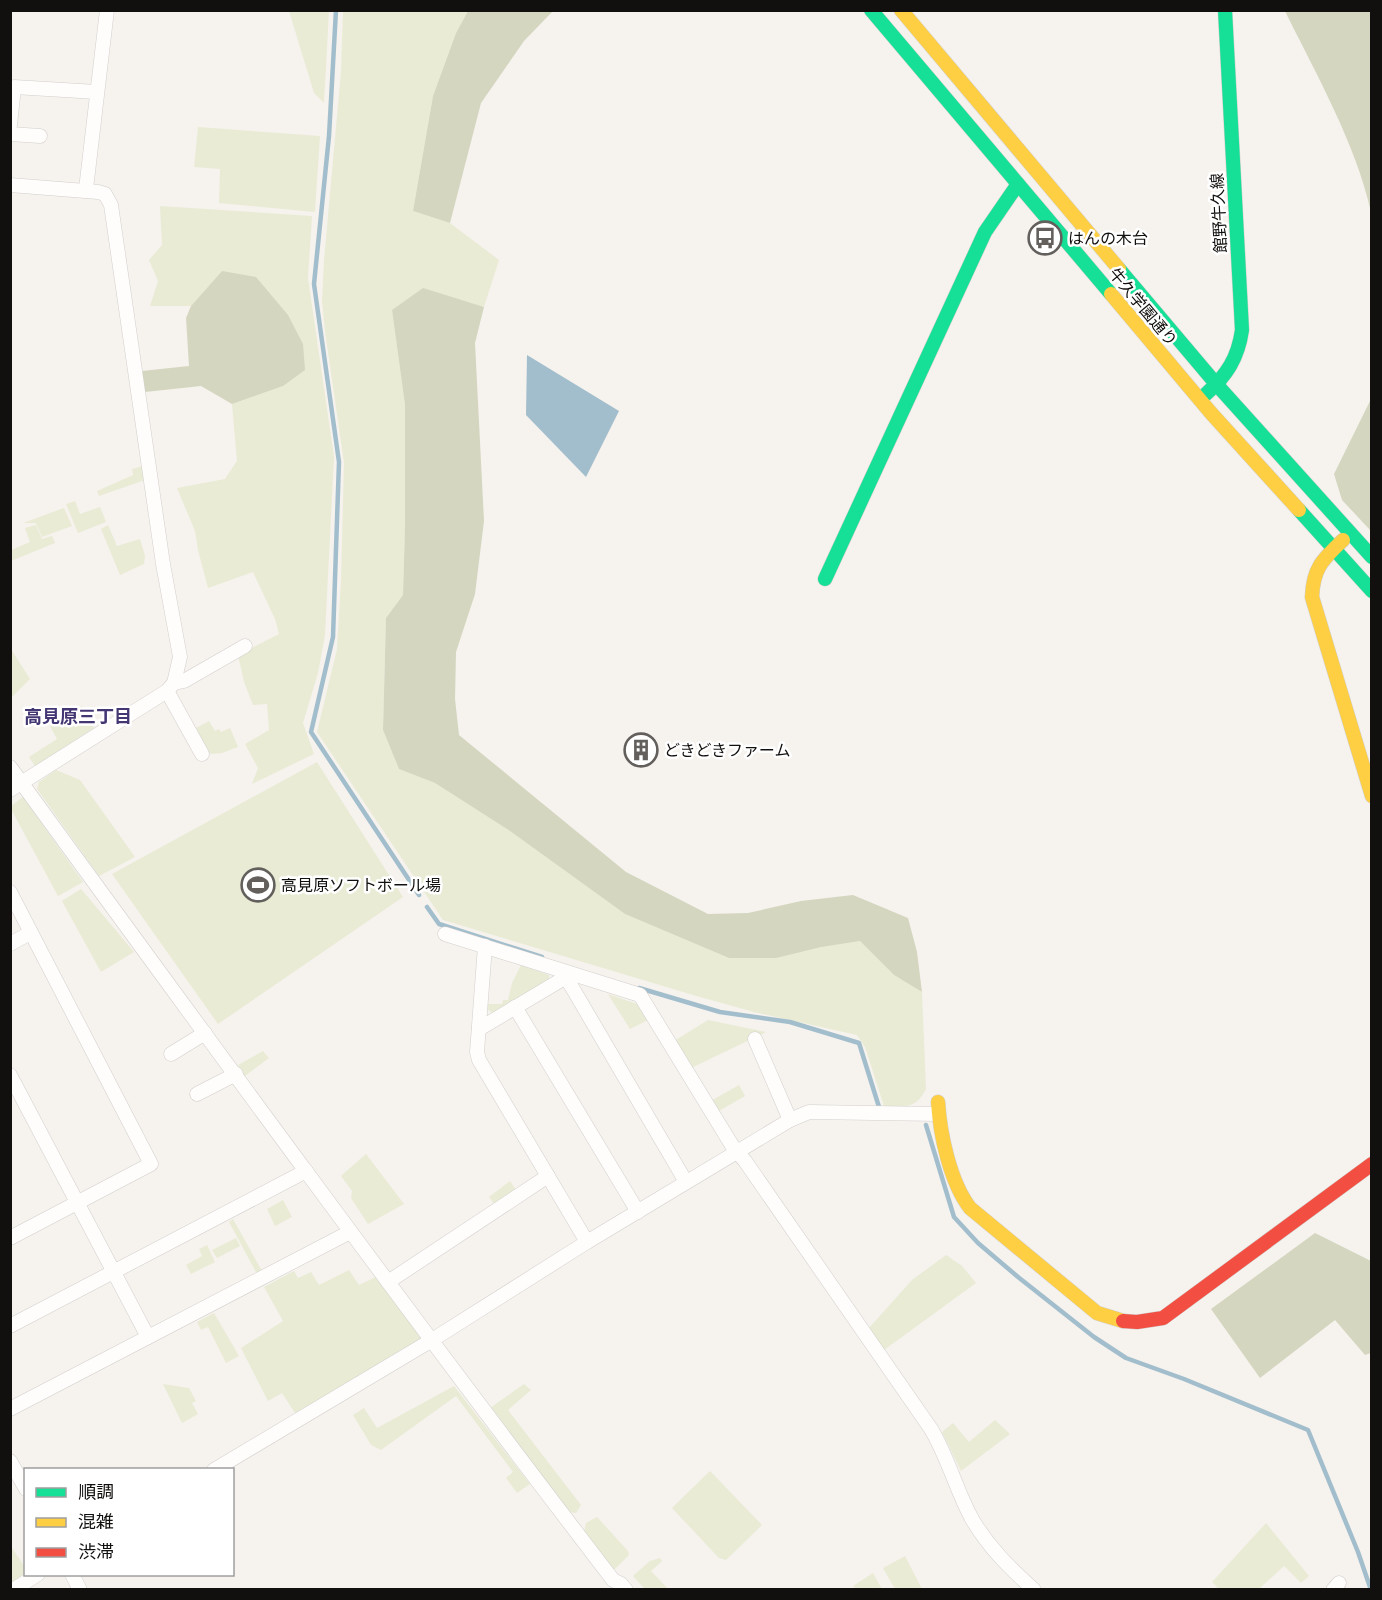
<svg xmlns="http://www.w3.org/2000/svg" width="1382" height="1600" font-family="'Public Sans','Noto Sans JP',sans-serif">
	<rect width="100%" height="100%" fill="#f6f2ee"/>
	<!-- green -->
	<g fill="#e9ebd5">
		<path d="M 289,11 L 329,11 L 324,103 L 314,93 Z"/>
		<path d="M 343,11 L 468,11 L 456,33 L 433,96 L 413,211 L 450,223 L 499,260 L 484,307 L 423,289 L 392,310 L 405,405 L 405,526 L 403,595 L 386,618 L 383,730 L 399,769 L 435,783 L 510,831 L 625,914 L 729,958 L 860,941 L 894,975 L 922,992 L 926,1089 C 915,1110 906,1106 884,1106 L 865,1047 L 857,1035 L 754,1012 L 693,995 L 443,920 L 317,732 L 337,649 L 341,581 L 344,463 L 325,331 L 322,301 L 324,260 L 341,72 Z"/>
		<path d="M 198,127 L 320,136 L 315,212 L 219,203 L 220,169 L 194,167 Z"/>
		<path d="M 160,206 L 312,216 L 308,278 L 334,457 L 325,635 L 318,673 L 303,723 L 314,754 L 252,784 L 258,768 L 245,744 L 269,730 L 267,704 L 253,705 L 244,682 L 238,655 L 279,634 L 275,619 L 253,572 L 208,588 L 198,550 L 195,531 L 177,488 L 225,479 L 237,461 L 232,404 L 283,386 L 222,271 L 191,306 L 150,306 L 158,281 L 149,260 L 162,245 Z"/>
		<path d="M 143,466 L 145,480 L 99,496 L 97,491 L 133,475 L 132,469 Z"/>
		<path d="M 75,501 L 80,514 L 100,507 L 106,522 L 78,533 L 66,504 Z"/>
		<path d="M 64,508 L 72,526 L 42,537 L 36,523 L 23,523 Z"/>
		<path d="M 36,525 L 42,539 L 52,536 L 55,543 L 11,561 L 11,550 L 30,542 L 25,528 Z"/>
		<path d="M 108,525 L 117,546 L 140,539 L 145,556 L 144,564 L 120,575 L 101,529 Z"/>
		<path d="M 11,649 L 30,679 L 11,698 L 10,698 Z"/>
		<path d="M 82,706 L 94,728 L 35,766 L 29,757 L 57,739 L 50,726 Z"/>
		<path d="M 209,721 L 215,731 L 219,729 L 221,732 L 230,728 L 238,747 L 222,753 L 212,754 L 208,752 L 196,728 Z"/>
		<path d="M 317,762 L 403,897 L 218,1024 L 112,874 Z"/>
		<path d="M 56,770 L 80,780 L 135,857 L 99,876 L 37,789 L 39,782 Z"/>
		<path d="M 23,797 L 83,882 L 58,896 L 11,809 L 11,806 Z"/>
		<path d="M 81,889 L 134,952 L 101,972 L 62,901 Z"/>
		<path d="M 521,965 L 549,975 L 549,981 L 494,1014 L 486,1008 L 487,1004 L 502,1004 L 503,1000 L 508,1000 L 512,983 Z"/>
		<path d="M 608,994 L 637,1004 L 648,1020 L 630,1029 Z"/>
		<path d="M 708,1020 L 766,1032 L 691,1068 L 674,1041 Z"/>
		<path d="M 263,1051 L 269,1058 L 245,1076 L 238,1065 Z"/>
		<path d="M 739,1085 L 745,1096 L 717,1112 L 711,1101 Z"/>
		<path d="M 366,1154 L 404,1204 L 368,1224 L 351,1198 L 352,1191 L 341,1176 Z"/>
		<path d="M 510,1181 L 516,1190 L 494,1204 L 489,1197 Z"/>
		<path d="M 283,1200 L 292,1217 L 275,1226 L 267,1209 Z"/>
		<path d="M 233,1219 L 262,1271 L 257,1274 L 229,1222 Z"/>
		<path d="M 236,1238 L 240,1246 L 217,1258 L 212,1250 Z"/>
		<path d="M 207,1245 L 215,1262 L 191,1274 L 186,1265 L 202,1256 L 199,1249 Z"/>
		<path d="M 946,1255 L 962,1266 L 976,1283 L 884,1350 L 869,1328 L 912,1280 Z"/>
		<path d="M 349,1270 L 359,1285 L 376,1277 L 423,1341 L 295,1413 L 282,1393 L 268,1401 L 241,1348 L 283,1321 L 264,1287 L 294,1271 L 298,1278 L 311,1272 L 319,1285 Z"/>
		<path d="M 214,1313 L 239,1356 L 226,1363 L 208,1327 L 201,1330 L 197,1322 Z"/>
		<path d="M 163,1384 L 189,1388 L 196,1401 L 192,1403 L 198,1414 L 182,1423 Z"/>
		<path d="M 524,1384 L 531,1390 L 508,1410 L 581,1505 L 576,1513 L 569,1512 L 490,1408 Z"/>
		<path d="M 454,1386 L 530,1484 L 517,1493 L 506,1478 L 513,1472 L 456,1396 L 381,1450 L 371,1445 L 353,1415 L 364,1408 L 377,1428 Z"/>
		<path d="M 995,1420 L 1010,1434 L 961,1471 L 942,1432 L 953,1423 L 969,1442 Z"/>
		<path d="M 710,1471 L 762,1525 L 726,1560 L 719,1558 L 672,1508 Z"/>
		<path d="M 597,1517 L 628,1551 L 629,1555 L 614,1570 L 584,1532 L 586,1523 Z"/>
		<path d="M 1266,1523 L 1309,1576 L 1301,1583 L 1284,1566 L 1259,1589 L 1219,1589 L 1212,1582 Z"/>
		<path d="M 10,1545 L 25,1567 L 26,1574 L 11,1585 Z"/>
		<path d="M 905,1556 L 922,1589 L 895,1589 L 883,1568 Z"/>
		<path d="M 660,1558 L 662,1561 L 651,1571 L 668,1589 L 645,1589 L 633,1576 L 650,1561 Z"/>
		<path d="M 873,1573 L 882,1589 L 856,1589 L 853,1586 Z"/>
	</g>
	<!-- forest -->
	<g fill="#d4d6bf">
		<path d="M 468,11 L 553,11 L 524,41 L 481,103 L 450,223 L 413,211 L 433,96 L 456,33 Z"/>
		<path d="M 1285,11 L 1371,11 L 1371,212 C 1356,144 1316,74 1285,11 Z"/>
		<path d="M 222,271 L 256,277 L 288,315 L 303,344 L 305,370 L 283,386 L 232,404 L 201,386 L 145,392 L 142,371 L 189,366 L 186,318 L 191,306 Z"/>
		<path d="M 423,288 L 484,307 L 475,343 L 484,521 L 475,594 L 456,652 L 455,699 L 459,735 L 626,872 L 708,914 L 748,913 L 801,901 L 853,895 L 908,918 L 917,952 L 922,992 L 894,975 L 860,941 L 821,947 L 776,958 L 729,958 L 625,914 L 510,831 L 435,783 L 399,769 L 383,730 L 386,618 L 403,595 L 405,526 L 405,405 L 392,310 Z"/>
		<path d="M 1371,399 L 1371,531 L 1342,500 L 1334,474 Z"/>
		<path d="M 1315,1233 L 1371,1261 L 1371,1353 L 1365,1355 L 1335,1320 L 1260,1378 L 1211,1309 Z"/>
	</g>
	<!-- water -->
	<path fill="#a2becc" d="M 527,355 L 619,411 L 586,477 L 526,415 Z"/>
	<g fill="none" stroke-linecap="round" stroke-linejoin="round">
		<!-- stream -->
		<g stroke="#a2becc" stroke-width="4.5">
			<path d="M 336,10 L 329,136 L 314,284 L 339,462 L 333,637 L 311,732 L 419,895"/>
			<path d="M 427,907 L 439,924 L 542,957"/>
			<path d="M 639,988 L 720,1012 L 790,1022 L 859,1043 L 879,1107"/>
			<path d="M 926,1125 L 954,1217 L 978,1243 L 1018,1277 L 1094,1337 L 1126,1358 L 1184,1379 L 1308,1430 L 1358,1552 L 1371,1590"/>
		</g>
		<defs>
			<g id="street">
				<path d="M 10,125 L 14,87 L 97,92"/>
				<path d="M 10,134 L 40,136"/>
				<path d="M 10,185 L 98,192 L 105,194 L 111,205 L 163,564 L 180,657 L 174,683 L 167,691 L 10,790"/>
				<path d="M 86,189 L 107,10"/>
				<path d="M 174,683 L 184,681 L 245,646"/>
				<path d="M 167,691 L 202,754"/>
				<path d="M 10,767 C 209,1040 408,1313 613,1580 L 621,1584 L 626,1590"/>
				<path d="M 10,892 L 151,1164 L 10,1238"/>
				<path d="M 445,934 L 640,995 L 733,1147 L 745,1161 L 931,1429 C 948,1457 956,1490 972,1519 C 989,1548 1009,1567 1034,1590"/>
				<path d="M 10,944 L 30,933"/>
				<path d="M 485,946 L 477,1052 L 479,1060 L 587,1242"/>
				<path d="M 566,977 L 686,1182"/>
				<path d="M 515,1007 L 638,1212"/>
				<path d="M 479,1029 L 566,977 L 568,973"/>
				<path d="M 755,1039 L 790,1120"/>
				<path d="M 171,1054 L 205,1033"/>
				<path d="M 10,1075 L 148,1337"/>
				<path d="M 197,1094 L 236,1074"/>
				<path d="M 388,1282 L 548,1176"/>
				<path d="M 10,1326 L 306,1171"/>
				<path d="M 10,1409 L 350,1232"/>
				<path d="M 10,1461 L 26,1489"/>
				<path d="M 214,1470 L 432,1340 L 587,1242 L 790,1120 L 809,1112 L 938,1114"/>
				<path d="M 72,1574 L 80,1590"/>
				<path d="M 13,1590 L 38,1574"/>
				<path d="M 1333,1590 L 1339,1583"/>
			</g>
			<g id="fast">
				<path d="M 871,10 L 1111,294"/>
				<path d="M 1119,269 L 1217,385 L 1372,557"/>
				<path d="M 1206,394 C 1227,375 1238,358 1242,330 L 1225,10"/>
				<path d="M 1299,510 L 1372,591"/>
				<path d="M 825,579 L 985,232 L 1018,184"/>
			</g>
			<g id="slow">
				<path d="M 901,10 L 1119,269"/>
				<path d="M 1111,294 L 1211,413 L 1299,510"/>
				<path d="M 1343,540 C 1323,559 1313,568 1312,597 L 1372,796"/>
				<path d="M 938,1102 C 940,1134 950,1182 970,1208 L 1097,1313 L 1123,1321"/>
			</g>
			<path id="jam" d="M 1123,1321 L 1137,1322 L 1163,1318 L 1372,1164"/>
		</defs>
		<!-- street casing -->
		<use href="#street" stroke="#d2cfcc" stroke-width="15"/>
		<!-- fast casing -->
		<use href="#fast" stroke="#d2cfcc" stroke-width="15"/>
		<!-- slow casing -->
		<use href="#slow" stroke="#d2cfcc" stroke-width="15"/>
		<!-- jam casing -->
		<use href="#jam" stroke="#d2cfcc" stroke-width="15"/>
		<!-- street -->
		<use href="#street" stroke="#fefdfc" stroke-width="14"/>
		<!-- fast -->
		<use href="#fast" stroke="#16e098" stroke-width="14"/>
		<!-- slow -->
		<use href="#slow" stroke="#ffcf43" stroke-width="14"/>
		<!-- jam -->
		<use href="#jam" stroke="#f24e42" stroke-width="14"/>
	</g>
	<!-- icons -->
	<defs>
		<symbol id="bus-ring" viewBox="-11 -11 22 22"><circle r="9.5" fill="#fff" stroke="#625f5c" stroke-width="1.5"/><path d="M-5-6H5V4H4V6H2V4H-2V6H-4V4H-5ZM-3.5-4V0h7V-4ZM-3.5 1.2v1.5H-2V1.2ZM2 1.2v1.5H3.5V1.2Z" fill="#625f5c"/></symbol>
		<symbol id="building-ring" viewBox="-11 -11 22 22"><circle r="9.5" fill="#fff" stroke="#625f5c" stroke-width="1.5"/><path d="M-4-6H4V6H1V3H-1V6H-4ZM-2.5-4.3h1.7v1.8h-1.7ZM.8-4.3h1.7v1.8H.8ZM-2.5-1h1.7V.8h-1.7ZM.8-1h1.7V.8H.8Z" fill="#625f5c"/></symbol>
		<symbol id="stadium-ring" viewBox="-11 -11 22 22"><circle r="9.5" fill="#fff" stroke="#625f5c" stroke-width="1.5"/><path d="M0-5a6.5 5 0 1 0 0 10a6.5 5 0 1 0 0-10ZM-3.5-1.8h7v3.6h-7Z" fill="#625f5c"/></symbol>
	</defs>
	<g fill-rule="evenodd">
		<use href="#bus-ring" x="1026" y="219" width="38" height="38"/>
		<use href="#building-ring" x="622" y="731" width="38" height="38"/>
		<use href="#stadium-ring" x="239" y="866" width="38" height="38"/>
	</g>
	<g text-anchor="middle" dominant-baseline="central" stroke-width="5" stroke-linejoin="round" paint-order="stroke">
		<!-- street labels -->
		<g font-size="16" fill="#12100e" stroke="#fff">
			<text transform="translate(1219 213) rotate(-93)">館野牛久線</text>
			<text transform="translate(1143 307) rotate(50)">牛久学園通り</text>
		</g>
		<!-- poi labels -->
		<g font-size="16" fill="#12100e" stroke="#fff" text-anchor="start">
			<text x="1068" y="238">はんの木台</text>
			<text x="664" y="750">どきどきファーム</text>
			<text x="281" y="885">高見原ソフトボール場</text>
		</g>
		<!-- neighbourhood labels -->
		<g font-size="18" font-weight="bold" fill="#443673" stroke="#fff">
			<text x="78" y="716">高見原三丁目</text>
		</g>
	</g>
	<!-- border -->
	<rect width="1382" height="1600" fill="none" stroke="#12100e" stroke-width="24"/>
	<!-- legend -->
	<rect x="24" y="1468" width="210" height="108" fill="#ffffff" stroke="#a09f9f" stroke-width="1.5"/>
	<rect x="36" y="1488" width="30" height="9" fill="#16e098" stroke="#a09f9f" stroke-width="1.5"/>
	<text x="78" y="1498" font-size="18" fill="#12100e">順調</text>
	<rect x="36" y="1518" width="30" height="9" fill="#ffcf43" stroke="#a09f9f" stroke-width="1.5"/>
	<text x="78" y="1528" font-size="18" fill="#12100e">混雑</text>
	<rect x="36" y="1548" width="30" height="9" fill="#f24e42" stroke="#a09f9f" stroke-width="1.5"/>
	<text x="78" y="1558" font-size="18" fill="#12100e">渋滞</text>
</svg>
